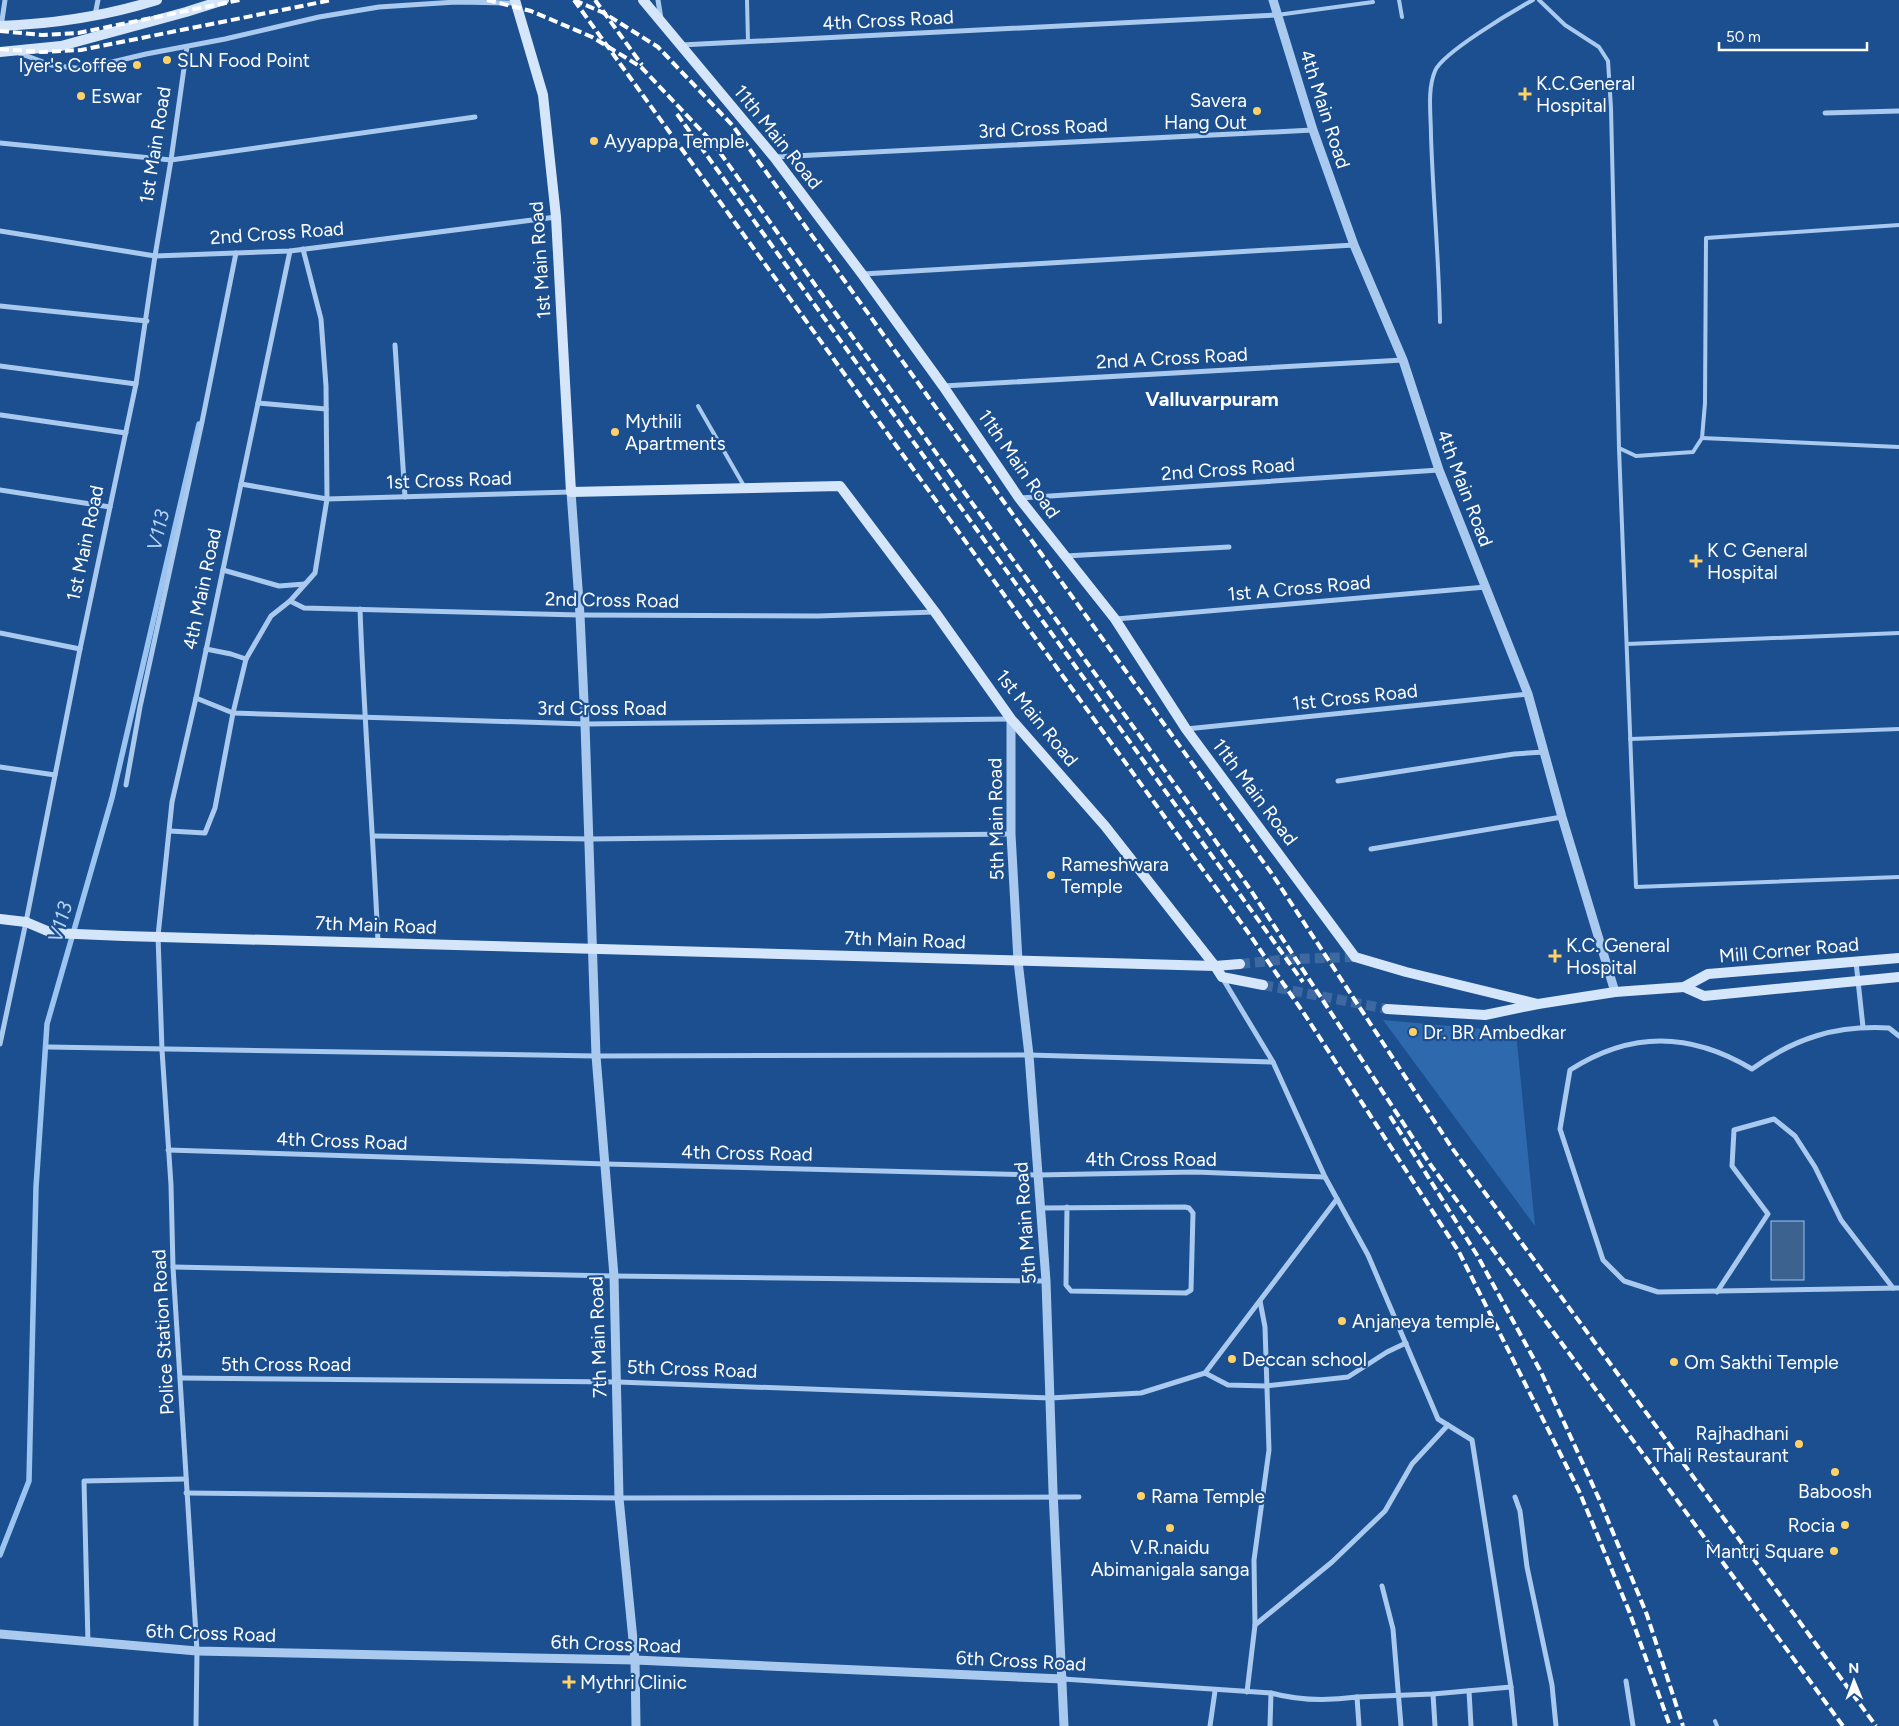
<svg xmlns="http://www.w3.org/2000/svg" width="1899" height="1726" font-family="Figtree,sans-serif">
	<rect width="100%" height="100%" fill="#1b4f8f"/>
	<!-- green -->
	<path fill="#2e69ad" d="M 1383,1020 L 1516,1032 L 1535,1226 Z"/>
	<!-- water -->
	<rect fill="#3c6290" stroke="#9cc4f0" x="1771" y="1221" width="33" height="59"/>
	<g fill="none" stroke-linecap="round" stroke-linejoin="round">
		<!-- stream -->
		<path stroke="#9cc4f0" stroke-width="5.5" d="M 0,1555 L 29,1481 L 36,1187 L 47,1024 L 112,798 L 199,424"/>
		<!-- secondary-tunnel -->
		<g stroke="#3d69a0" stroke-width="10" stroke-dasharray="10 5" stroke-linecap="butt">
			<path d="M 1240,964 L 1291,959 L 1355,957"/>
			<path d="M 1263,985 L 1387,1009"/>
		</g>
		<!-- service -->
		<g stroke="#a9c9ee" stroke-width="4">
			<path d="M 747,0 L 748,42"/>
			<path d="M 1399,0 L 1402,17"/>
			<path d="M 1539,0 L 1565,25 L 1599,47 L 1608,61 L 1611,108 L 1619,448 L 1636,456 L 1693,452 L 1702,438 L 1705,403 L 1706,238 L 1899,225"/>
			<path d="M 1277,15 L 1373,2"/>
			<path d="M 1440,322 C 1439,260 1433,198 1431,136 C 1431,115 1427,90 1435,71 C 1442,53 1513,11 1533,0"/>
			<path d="M 698,406 L 744,486"/>
			<path d="M 1702,438 L 1899,447"/>
			<path d="M 1619,448 L 1636,887 L 1899,877"/>
			<path d="M 1627,644 L 1899,633"/>
			<path d="M 1630,739 L 1899,729"/>
			<path d="M 1715,1721 L 1717,1726"/>
		</g>
		<!-- minor -->
		<g stroke="#a9c9ee" stroke-width="5">
			<path d="M 658,0 L 661,19"/>
			<path d="M 95,15 L 98,0"/>
			<path d="M 1,27 L 5,0"/>
			<path d="M 681,45 L 1277,15"/>
			<path d="M 19,53 L 51,65 L 83,69 L 146,54 L 225,39 L 319,17 L 379,7 L 456,2 L 516,3"/>
			<path d="M 1825,113 L 1899,111"/>
			<path d="M 0,143 L 171,160 L 475,117"/>
			<path d="M 774,157 L 1313,130"/>
			<path d="M 0,231 L 155,256 L 290,251 L 556,217"/>
			<path d="M 863,274 L 1354,245"/>
			<path d="M 0,306 L 147,321"/>
			<path d="M 395,345 L 405,497"/>
			<path d="M 0,366 L 136,384"/>
			<path d="M 943,386 L 1403,360"/>
			<path d="M 258,403 L 326,409"/>
			<path d="M 1,415 L 126,433"/>
			<path d="M 241,484 L 327,499 L 571,492"/>
			<path d="M 0,490 L 110,507"/>
			<path d="M 1020,498 L 1439,470"/>
			<path d="M 1065,556 L 1229,547"/>
			<path d="M 223,570 L 279,586 L 305,584"/>
			<path d="M 290,601 L 304,608 L 580,615 L 818,616 L 935,612"/>
			<path d="M 360,609 C 364,720 373,831 378,942"/>
			<path d="M 1116,619 L 1486,587"/>
			<path d="M 0,633 L 80,649"/>
			<path d="M 206,649 L 231,654 L 246,659"/>
			<path d="M 196,698 L 233,713 L 585,724 L 1010,719"/>
			<path d="M 1186,729 L 1528,694"/>
			<path d="M 0,767 L 55,775"/>
			<path d="M 1338,781 L 1514,754 L 1544,752"/>
			<path d="M 126,785 L 140,707 L 202,422 L 236,253"/>
			<path d="M 170,831 L 205,833 L 215,808 L 233,713 L 246,659 L 271,616 L 290,601 L 315,573 L 327,499 L 326,386 L 321,319 L 303,249"/>
			<path d="M 373,836 L 590,839 L 1011,834"/>
			<path d="M 1371,849 L 1562,817"/>
			<path d="M 1856,962 L 1863,1027"/>
			<path d="M 1223,979 L 1273,1062 L 1325,1177 L 1368,1255 L 1438,1419 L 1472,1440 L 1511,1687 L 1515,1726"/>
			<path d="M 1899,1036 L 1889,1028 C 1836,1025 1795,1038 1752,1069 C 1690,1032 1631,1031 1570,1070 L 1560,1129 L 1603,1260 L 1624,1281 L 1658,1292 L 1899,1288"/>
			<path d="M 0,1044 L 26,922 L 80,649 L 136,384 L 155,256 L 171,160 L 187,47"/>
			<path d="M 48,1047 L 596,1056 L 1029,1055 L 1273,1062"/>
			<path d="M 168,1150 L 606,1164 L 1037,1175 L 1195,1172 L 1325,1177"/>
			<path d="M 1040,1208 L 1185,1207 L 1189,1208 L 1193,1213 L 1191,1290 L 1186,1293 L 1071,1291 L 1066,1285 L 1067,1207"/>
			<path d="M 173,1267 L 614,1276 L 1046,1281"/>
			<path d="M 1717,1292 L 1768,1214 L 1732,1166 L 1734,1130 L 1774,1119 L 1795,1136 L 1815,1167 L 1841,1220 L 1893,1288"/>
			<path d="M 1205,1373 L 1228,1385 L 1266,1386 L 1348,1377 L 1387,1352 L 1406,1343"/>
			<path d="M 181,1378 L 618,1382 L 1050,1398 L 1141,1393 L 1205,1373 L 1337,1199"/>
			<path d="M 186,1493 L 619,1498 L 1079,1497"/>
			<path d="M 1515,1497 L 1520,1511 L 1527,1567 L 1552,1685 L 1556,1726"/>
			<path d="M 1382,1586 L 1393,1629 L 1401,1726"/>
			<path d="M 1255,1625 L 1332,1562 L 1385,1511 L 1412,1464 L 1448,1425"/>
			<path d="M 88,1643 L 84,1481 L 186,1479"/>
			<path d="M 1063,1679 L 1271,1693 C 1300,1701 1327,1701 1357,1697 L 1359,1726"/>
			<path d="M 1626,1681 L 1633,1726"/>
			<path d="M 1469,1691 L 1471,1726"/>
			<path d="M 1247,1692 L 1255,1625 L 1254,1560 L 1269,1450 L 1265,1327 L 1260,1301"/>
			<path d="M 1433,1694 L 1435,1726"/>
			<path d="M 1357,1697 L 1433,1694 L 1511,1687"/>
			<path d="M 196,1726 L 197,1651 L 173,1267 L 171,1185 L 162,1050 L 158,936 L 172,802 L 196,698 L 290,251"/>
			<path d="M 1210,1726 L 1215,1691"/>
			<path d="M 1270,1726 L 1271,1693"/>
		</g>
		<!-- tertiary -->
		<g stroke="#a9c9ee" stroke-width="9">
			<path d="M 1273,0 L 1313,130 L 1354,245 L 1403,360 L 1439,470 L 1528,694 L 1562,817 L 1615,992"/>
			<path d="M 571,492 L 580,615 L 585,724 L 596,1056 L 614,1276 L 619,1498 L 635,1660 L 636,1726"/>
			<path d="M 1011,719 L 1011,834 L 1018,961 L 1029,1055 L 1046,1281 L 1053,1491 L 1064,1726"/>
			<path d="M 0,1634 L 197,1651 L 635,1660 L 1063,1679"/>
		</g>
		<!-- secondary -->
		<g stroke="#d6e6fa" stroke-width="10">
			<path d="M 515,0 L 543,95 L 556,217 L 571,492 L 840,486 L 935,612 L 1011,719 L 1105,826 L 1215,966 L 1222,977 L 1263,985"/>
			<path d="M 643,0 L 774,157 L 862,274 L 943,386 L 1019,498 L 1115,619 L 1186,729 L 1355,957 L 1406,972 L 1538,1004"/>
			<path d="M 0,26 C 53,24 106,16 157,0"/>
			<path d="M 0,52 L 61,46 L 186,12 L 224,0"/>
			<path d="M 0,919 L 26,922 L 52,933 L 124,936 L 1215,966 L 1240,964"/>
			<path d="M 1684,987 L 1704,996 L 1899,977"/>
			<path d="M 1387,1009 L 1485,1015 L 1538,1004 L 1615,992 L 1684,987 L 1708,974 L 1899,958"/>
		</g>
		<!-- rail -->
		<g stroke="#fff" stroke-width="4" stroke-dasharray="9 4" stroke-linecap="butt">
			<path d="M 487,0 L 531,11 L 592,37 L 641,67 L 713,143 L 1250,889 L 1430,1164 L 1843,1726"/>
			<path d="M 574,0 L 604,13 L 658,47 L 733,126 L 1272,874 L 1452,1148 L 1876,1726"/>
			<path d="M 574,0 L 1245,928 L 1305,1015 L 1459,1252 L 1579,1491 L 1629,1611 L 1670,1726"/>
			<path d="M 595,0 L 642,65"/>
			<path d="M 0,31 L 42,35 L 78,33 L 240,0"/>
			<path d="M 0,49 L 41,52 L 81,50 L 332,0"/>
			<path d="M 677,114 L 1303,982"/>
			<path d="M 1390,1116 L 1477,1255 L 1541,1372 L 1600,1501 L 1647,1615 L 1683,1726"/>
		</g>
	</g>
	<!-- markers -->
	<g fill="#ffd166" stroke="#1b4f8f" stroke-width="2">
		<circle cx="167" cy="60" r="5"/>
		<circle cx="137" cy="65" r="5"/>
		<path d="M1522.5 86.5h5v5h5v5h-5v5h-5v-5h-5v-5h5z"/>
		<circle cx="81" cy="96" r="5"/>
		<circle cx="1257" cy="111" r="5"/>
		<circle cx="594" cy="141" r="5"/>
		<circle cx="615" cy="432" r="5"/>
		<path d="M1693.5 553.5h5v5h5v5h-5v5h-5v-5h-5v-5h5z"/>
		<circle cx="1051" cy="875" r="5"/>
		<path d="M1552.5 948.5h5v5h5v5h-5v5h-5v-5h-5v-5h5z"/>
		<circle cx="1413" cy="1032" r="5"/>
		<circle cx="1342" cy="1321" r="5"/>
		<circle cx="1232" cy="1359" r="5"/>
		<circle cx="1674" cy="1362" r="5"/>
		<circle cx="1799" cy="1444" r="5"/>
		<circle cx="1835" cy="1472" r="5"/>
		<circle cx="1141" cy="1496" r="5"/>
		<circle cx="1845" cy="1525" r="5"/>
		<circle cx="1170" cy="1528" r="5"/>
		<circle cx="1834" cy="1551" r="5"/>
		<path d="M566.5 1674.5h5v5h5v5h-5v5h-5v-5h-5v-5h5z"/>
	</g>
	<g text-anchor="middle" dominant-baseline="central" stroke-width="4.5" stroke-linejoin="round" paint-order="stroke">
		<!-- street labels -->
		<g font-size="19" fill="#fff" stroke="#1b4f8f">
			<text transform="translate(888 20) rotate(-3)">4th Cross Road</text>
			<text transform="translate(1325 109) rotate(72)">4th Main Road</text>
			<text transform="translate(1043 128) rotate(-3)">3rd Cross Road</text>
			<text transform="translate(778 137) rotate(51)">11th Main Road</text>
			<text transform="translate(155 145) rotate(-81)">1st Main Road</text>
			<text transform="translate(277 233) rotate(-4)">2nd Cross Road</text>
			<text transform="translate(540 260) rotate(-94)">1st Main Road</text>
			<text transform="translate(1172 358) rotate(-3)">2nd A Cross Road</text>
			<text transform="translate(1019 464) rotate(55)">11th Main Road</text>
			<text transform="translate(1228 469) rotate(-4)">2nd Cross Road</text>
			<text transform="translate(449 480) rotate(-2)">1st Cross Road</text>
			<text transform="translate(1465 488) rotate(69)">4th Main Road</text>
			<text transform="translate(85 543) rotate(-78)">1st Main Road</text>
			<text transform="translate(1299 588) rotate(-5)">1st A Cross Road</text>
			<text transform="translate(202 589) rotate(-78)">4th Main Road</text>
			<text transform="translate(612 600) rotate(1)">2nd Cross Road</text>
			<text transform="translate(1355 697) rotate(-6)">1st Cross Road</text>
			<text x="602" y="708">3rd Cross Road</text>
			<text transform="translate(1037 718) rotate(51)">1st Main Road</text>
			<text transform="translate(1255 792) rotate(53)">11th Main Road</text>
			<text transform="translate(996 819) rotate(-91)">5th Main Road</text>
			<text transform="translate(376 925) rotate(2)">7th Main Road</text>
			<text transform="translate(905 940) rotate(2)">7th Main Road</text>
			<text transform="translate(1789 950) rotate(-5)">Mill Corner Road</text>
			<text transform="translate(342 1141) rotate(2)">4th Cross Road</text>
			<text transform="translate(747 1153) rotate(1)">4th Cross Road</text>
			<text x="1151" y="1159">4th Cross Road</text>
			<text transform="translate(1025 1223) rotate(-94)">5th Main Road</text>
			<text transform="translate(163 1332) rotate(-93)">Police Station Road</text>
			<text transform="translate(598 1337) rotate(-92)">7th Main Road</text>
			<text x="286" y="1364">5th Cross Road</text>
			<text transform="translate(692 1369) rotate(2)">5th Cross Road</text>
			<text transform="translate(211 1633) rotate(2)">6th Cross Road</text>
			<text transform="translate(616 1644) rotate(2)">6th Cross Road</text>
			<text transform="translate(1021 1661) rotate(3)">6th Cross Road</text>
		</g>
		<!-- poi labels -->
		<g font-size="19" fill="#fff" stroke="#1b4f8f" text-anchor="start">
			<text x="177" y="60">SLN Food Point</text>
			<text x="127" y="65" text-anchor="end">Iyer's Coffee</text>
			<text x="1536" y="83">K.C.General<tspan x="1536" dy="22">Hospital</tspan></text>
			<text x="91" y="96">Eswar</text>
			<text x="1247" y="100" text-anchor="end">Savera<tspan x="1247" dy="22">Hang Out</tspan></text>
			<text x="604" y="141">Ayyappa Temple</text>
			<text x="625" y="421">Mythili<tspan x="625" dy="22">Apartments</tspan></text>
			<text x="1707" y="550">K C General<tspan x="1707" dy="22">Hospital</tspan></text>
			<text x="1061" y="864">Rameshwara<tspan x="1061" dy="22">Temple</tspan></text>
			<text x="1566" y="945">K.C. General<tspan x="1566" dy="22">Hospital</tspan></text>
			<text x="1423" y="1032">Dr. BR Ambedkar</text>
			<text x="1352" y="1321">Anjaneya temple</text>
			<text x="1242" y="1359">Deccan school</text>
			<text x="1684" y="1362">Om Sakthi Temple</text>
			<text x="1789" y="1433" text-anchor="end">Rajhadhani<tspan x="1789" dy="22">Thali Restaurant</tspan></text>
			<text x="1835" y="1491" text-anchor="middle">Baboosh</text>
			<text x="1151" y="1496">Rama Temple</text>
			<text x="1835" y="1525" text-anchor="end">Rocia</text>
			<text x="1170" y="1547" text-anchor="middle">V.R.naidu<tspan x="1170" dy="22">Abimanigala sanga</tspan></text>
			<text x="1824" y="1551" text-anchor="end">Mantri Square</text>
			<text x="580" y="1682">Mythri Clinic</text>
		</g>
		<!-- neighbourhood labels -->
		<g font-size="20" font-weight="bold" fill="#fff" stroke="#1b4f8f">
			<text x="1212" y="399">Valluvarpuram</text>
		</g>
		<!-- water labels -->
		<g font-size="20" font-style="italic" fill="#b5d3f5" stroke="#1b4f8f">
			<text transform="translate(158 530) rotate(-77)">V113</text>
			<text transform="translate(60 922) rotate(-74)">V113</text>
		</g>
	</g>
	<!-- north arrow -->
	<g transform="translate(1854 1681) rotate(359)" stroke="#1b4f8f" stroke-width="4" paint-order="stroke">
	<path d="M0-4L9 19L0 12L-9 19Z" fill="#ffffff"/>
	<text y="-8" font-size="14" font-weight="bold" text-anchor="middle" fill="#ffffff">N</text>
	</g>
	<!-- scale -->
	<path d="M1719 42v8h148v-8" fill="none" stroke="#ffffff" stroke-width="2.5"/>
	<text x="1726" y="42" font-size="15" fill="#ffffff" stroke="#1b4f8f" stroke-width="4" paint-order="stroke">50 m</text>
</svg>
